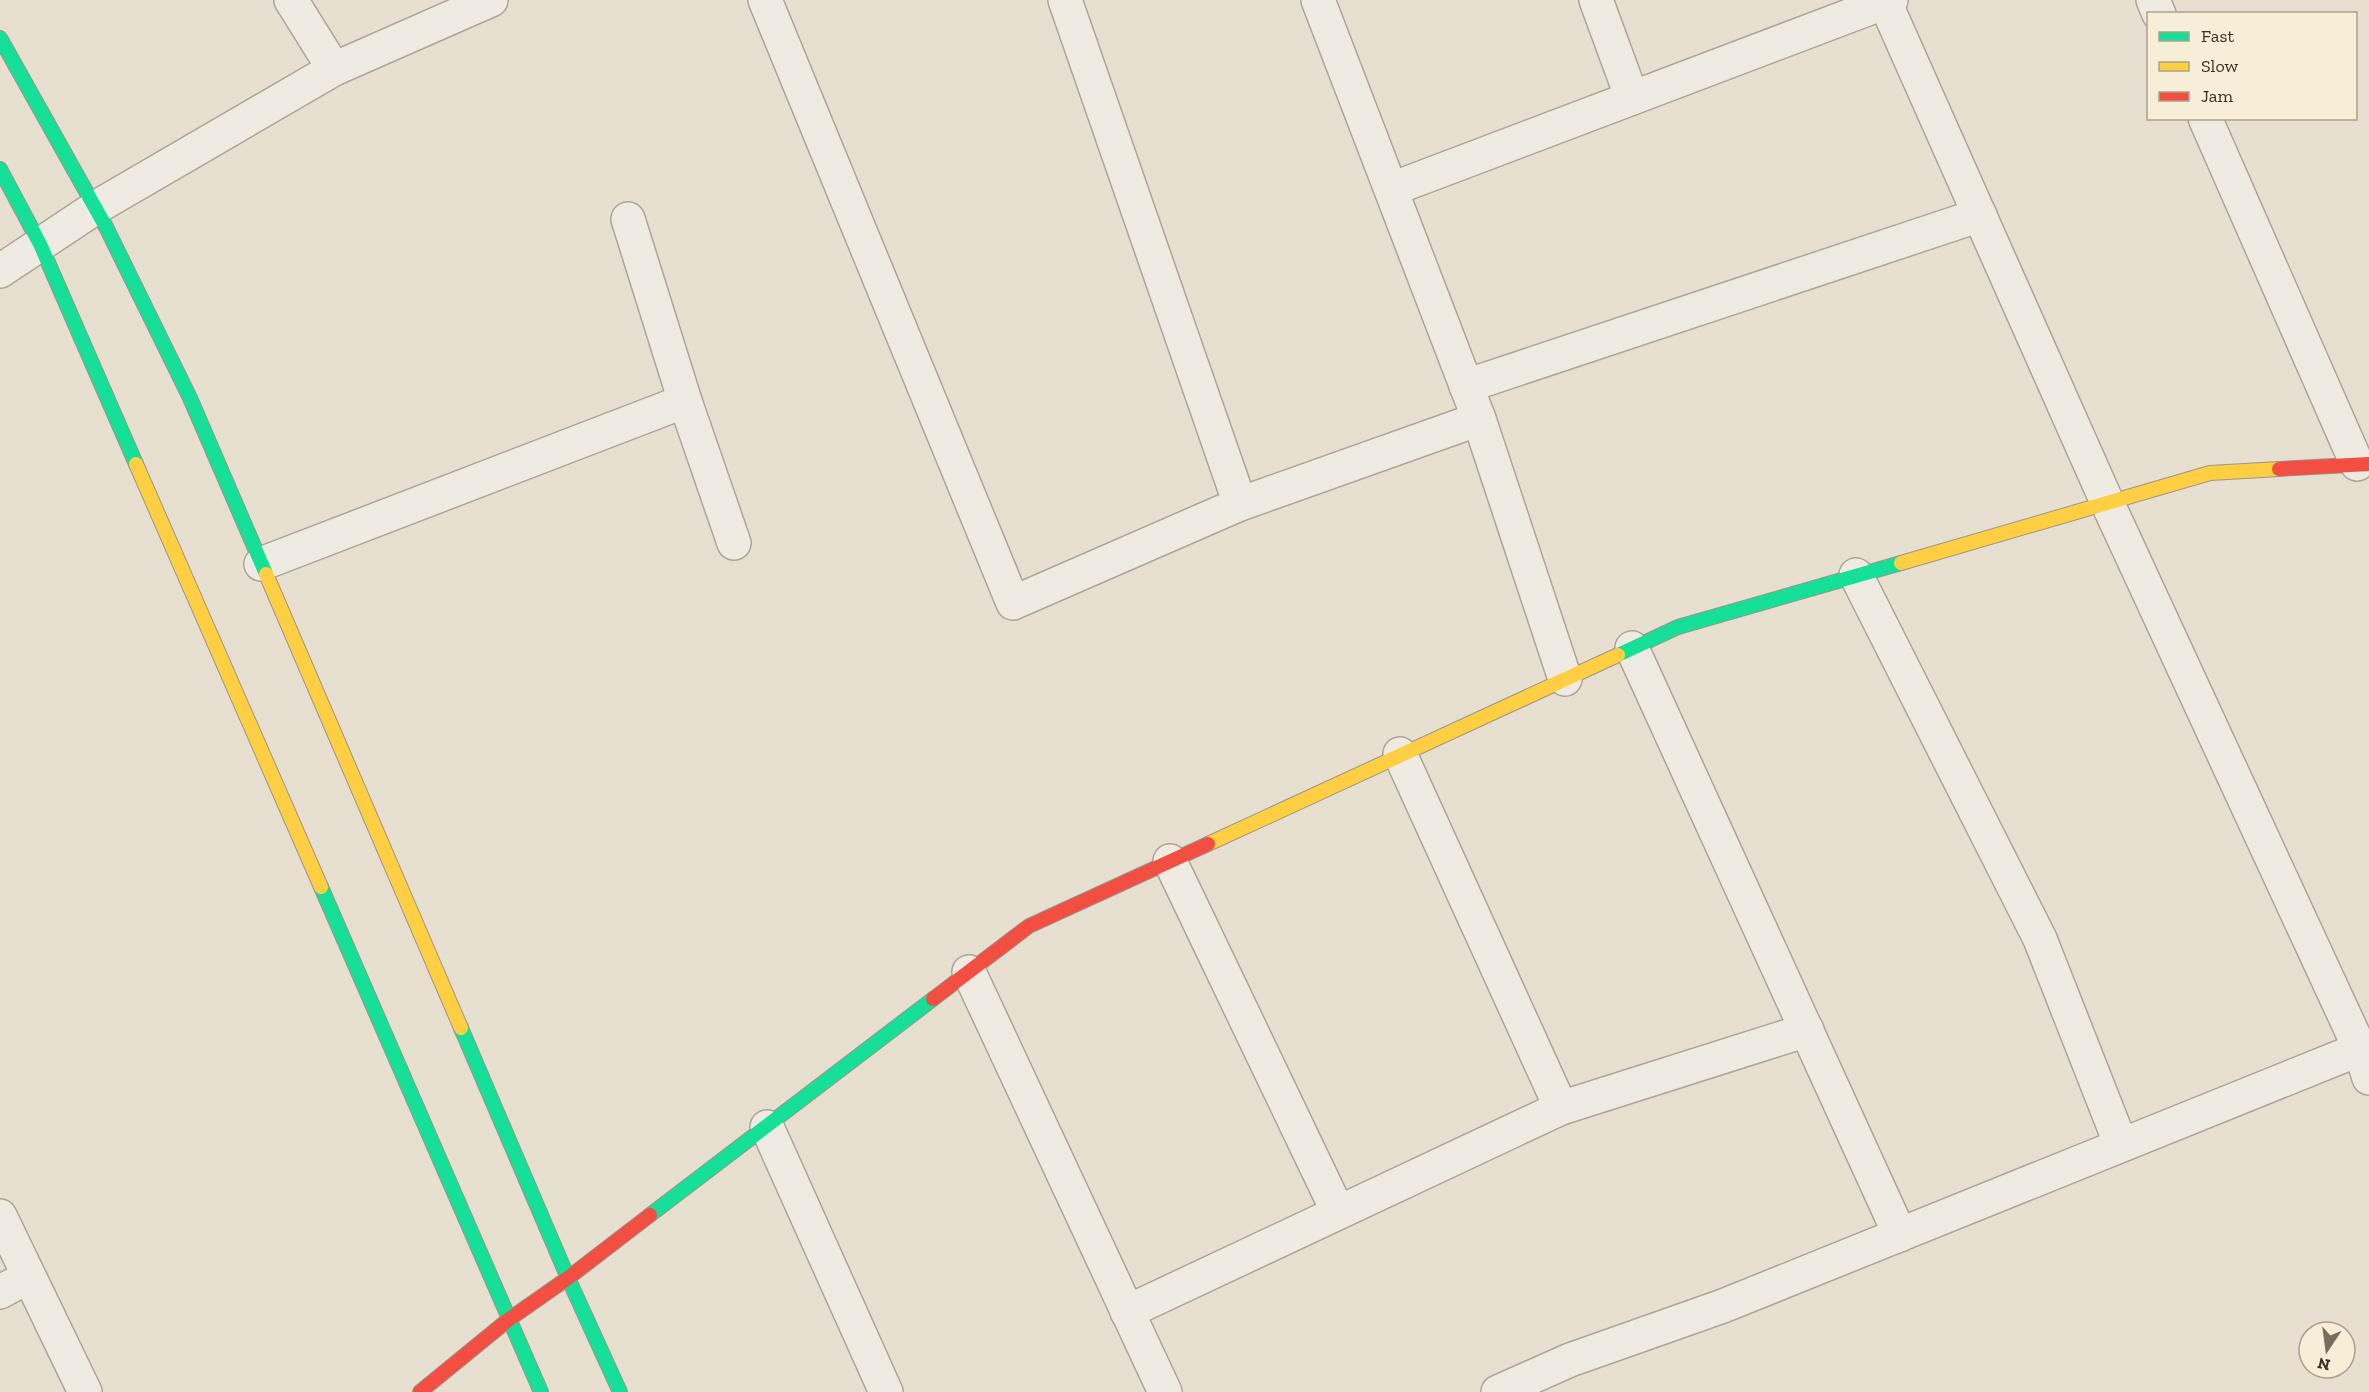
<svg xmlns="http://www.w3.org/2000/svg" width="2369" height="1392" font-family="'Zilla Slab',serif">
	<rect width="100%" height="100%" fill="#e7e0d1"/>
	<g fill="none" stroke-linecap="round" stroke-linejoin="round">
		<defs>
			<g id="street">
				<path d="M 291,0 L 334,69"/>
				<path d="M 765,0 L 1013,603 L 1240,504 L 1479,419"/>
				<path d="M 1065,0 L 1240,504"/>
				<path d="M 1318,0 L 1479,419 L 1565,679"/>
				<path d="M 1596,0 L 1632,98"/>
				<path d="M 1884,0 L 2107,502 L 2360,1049 L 2369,1078"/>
				<path d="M 2153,0 L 2159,14"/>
				<path d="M 2205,118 L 2357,464"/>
				<path d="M 1392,189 L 1891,0"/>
				<path d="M 0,271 L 95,208 L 334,69 L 491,0"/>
				<path d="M 1466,386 L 1980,215"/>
				<path d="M 685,401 L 734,543"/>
				<path d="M 261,564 L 685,401 L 628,219"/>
				<path d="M 1856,575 L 2040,939 L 2121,1145"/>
				<path d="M 1632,648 L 1900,1235"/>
				<path d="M 1400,754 L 1561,1108"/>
				<path d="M 1170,861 L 1338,1212"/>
				<path d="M 969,972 L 1165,1392"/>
				<path d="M 767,1127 L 886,1392"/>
				<path d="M 0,1216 L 85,1392"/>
				<path d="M 0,1292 L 28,1277"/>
				<path d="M 1127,1312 L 1561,1108 L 1807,1030"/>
				<path d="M 1498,1392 L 1570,1360 L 1723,1306 L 2360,1049"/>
			</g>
			<g id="fast">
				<path d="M 0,38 L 106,227 L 190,398 L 266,574"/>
				<path d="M 0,169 L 40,244 L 136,464"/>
				<path d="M 1618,655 L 1678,627 L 1901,563"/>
				<path d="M 321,887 L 541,1392"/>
				<path d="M 461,1028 L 568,1278 L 620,1392"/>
				<path d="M 650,1215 L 933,999"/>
			</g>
			<g id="slow">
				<path d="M 136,464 L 321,887"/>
				<path d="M 1901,563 L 2210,473 L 2279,469"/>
				<path d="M 266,574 L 461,1028"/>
				<path d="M 1208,844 L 1618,655"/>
			</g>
			<g id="jam">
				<path d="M 2279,469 L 2369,464"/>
				<path d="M 933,999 L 1029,926 L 1208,844"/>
				<path d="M 420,1392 L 508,1320 L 568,1278 L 650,1215"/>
			</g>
		</defs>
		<!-- street casing -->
		<use href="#street" stroke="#ada599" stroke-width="36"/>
		<!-- fast casing -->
		<use href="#fast" stroke="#9c958a" stroke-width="16"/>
		<!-- slow casing -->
		<use href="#slow" stroke="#9c958a" stroke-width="16"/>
		<!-- jam casing -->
		<use href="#jam" stroke="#9c958a" stroke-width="16"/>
		<!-- street -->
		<use href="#street" stroke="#efebe3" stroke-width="33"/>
		<!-- fast -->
		<use href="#fast" stroke="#16e098" stroke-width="14"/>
		<!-- slow -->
		<use href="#slow" stroke="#ffcf43" stroke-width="14"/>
		<!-- jam -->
		<use href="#jam" stroke="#f24e42" stroke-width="14"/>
	</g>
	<!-- legend -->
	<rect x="2147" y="12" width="210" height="108" fill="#f7eed8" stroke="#ada18e" stroke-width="1.5"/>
	<rect x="2159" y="32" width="30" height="9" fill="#16e098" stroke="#ada18e" stroke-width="1.5"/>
	<text x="2201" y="42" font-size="18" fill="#3d2e20">Fast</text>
	<rect x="2159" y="62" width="30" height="9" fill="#ffcf43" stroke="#ada18e" stroke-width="1.5"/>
	<text x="2201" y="72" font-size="18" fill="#3d2e20">Slow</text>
	<rect x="2159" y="92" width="30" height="9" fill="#f24e42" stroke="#ada18e" stroke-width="1.5"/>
	<text x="2201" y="102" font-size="18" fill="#3d2e20">Jam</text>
	<!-- north arrow -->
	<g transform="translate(2327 1350) rotate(193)"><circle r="28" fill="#f7eed8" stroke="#ada18e" stroke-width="1.5"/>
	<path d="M0-4.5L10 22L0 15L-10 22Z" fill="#786c5e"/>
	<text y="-9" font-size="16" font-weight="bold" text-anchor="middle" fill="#3d2e20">N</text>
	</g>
</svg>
